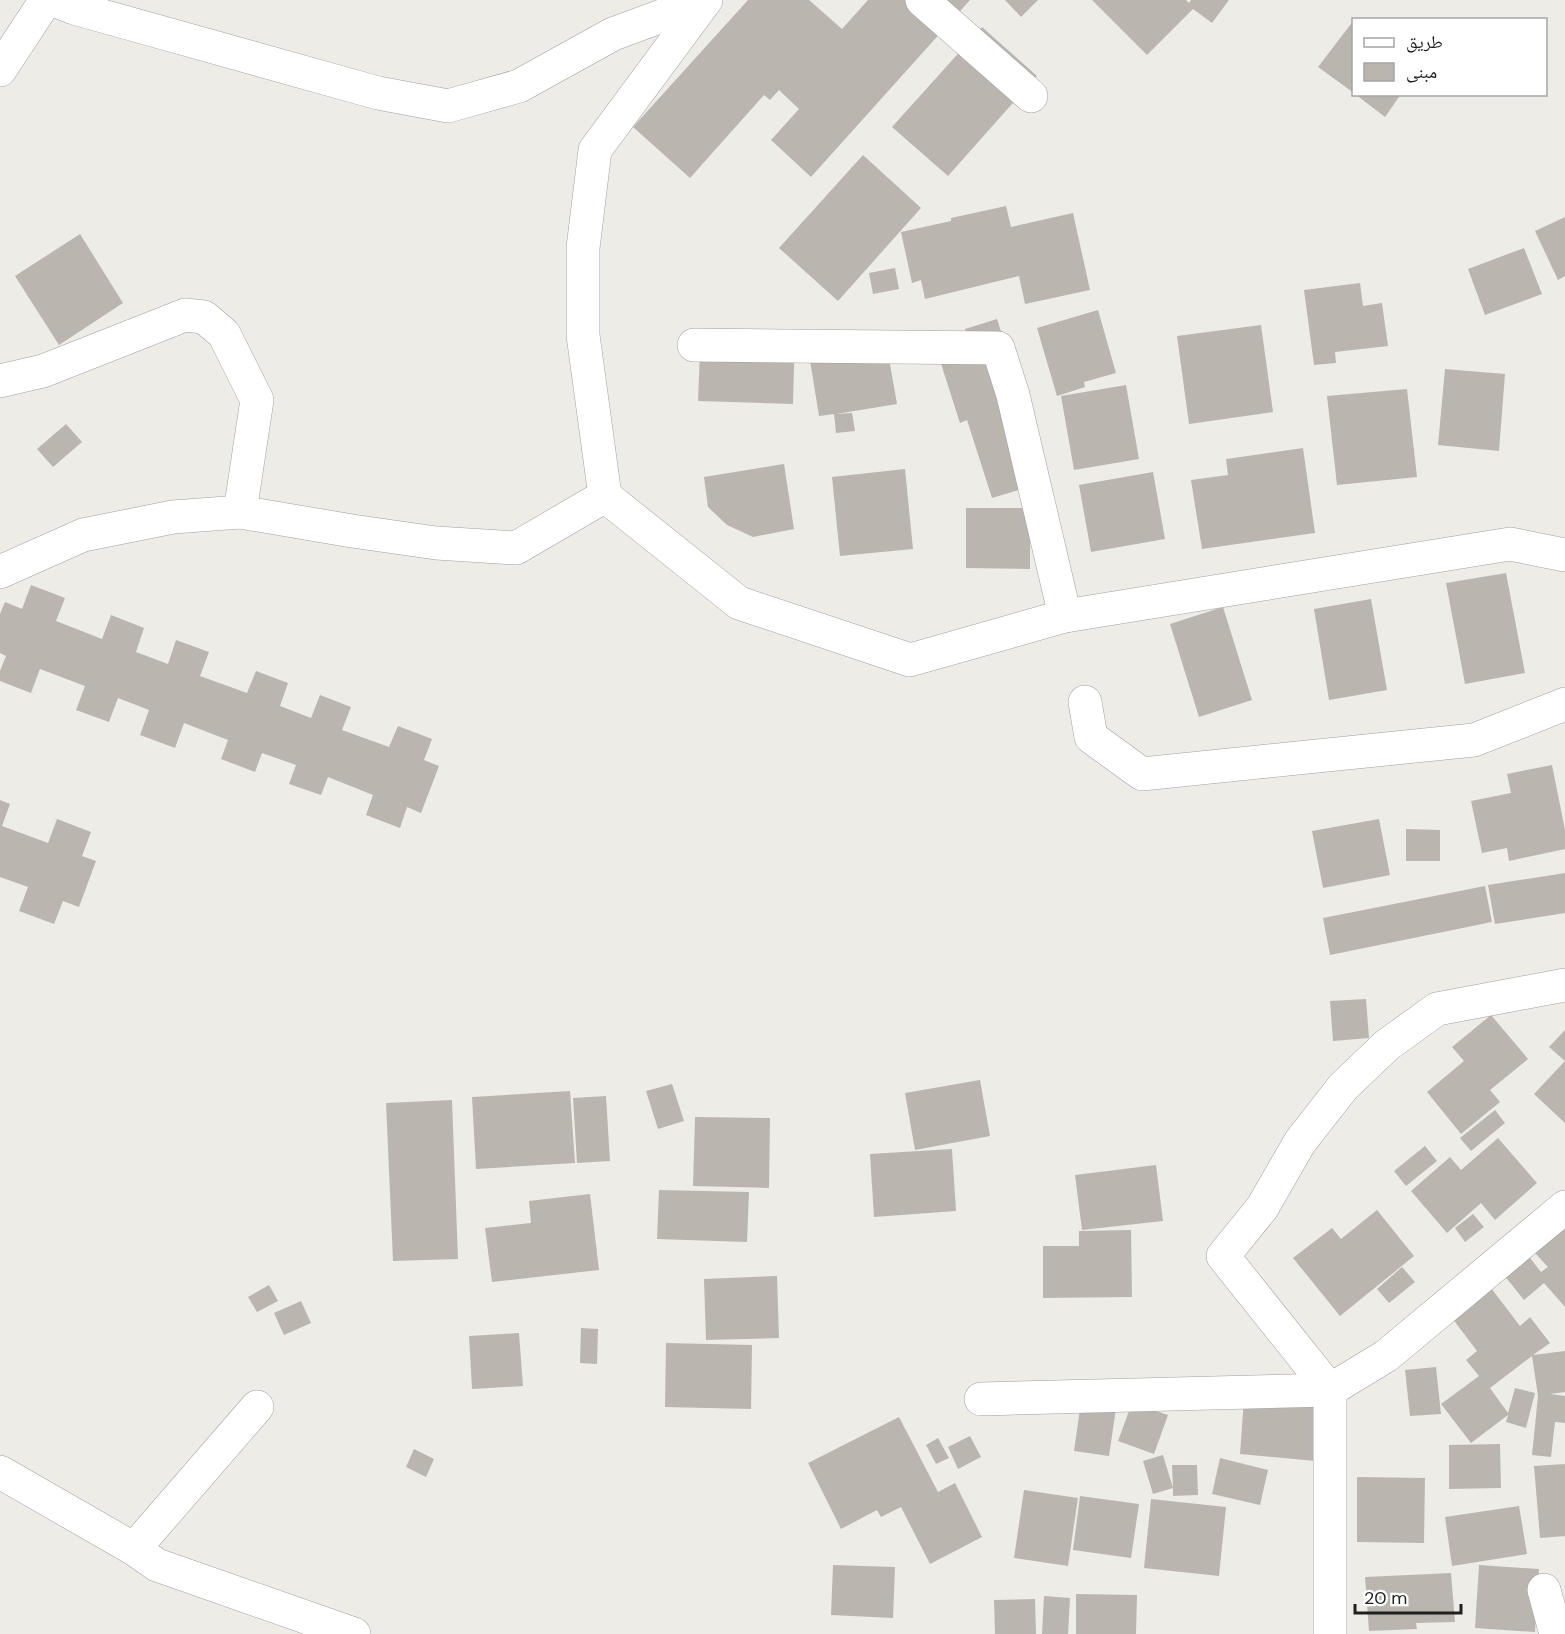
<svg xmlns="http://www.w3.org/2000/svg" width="1565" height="1634" font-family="'DM Sans','Noto Naskh Arabic',sans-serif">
	<rect width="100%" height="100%" fill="#eeece6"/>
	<!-- building -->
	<g fill="#bbb5af">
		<path d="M 748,0 L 809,0 L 842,29 L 868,0 L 970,0 L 811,177 L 771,140 L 799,109 L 779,90 L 770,100 L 764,95 L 690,178 L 633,127 Z"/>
		<path d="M 1005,0 L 1038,0 L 1021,17 Z"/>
		<path d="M 1092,0 L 1186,0 L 1189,3 L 1191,0 L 1229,0 L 1212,23 L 1193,9 L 1147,55 Z"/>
		<path d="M 1354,20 L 1354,93 L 1318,67 Z"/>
		<path d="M 982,27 L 1037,76 L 948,176 L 892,127 Z"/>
		<path d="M 1355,94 L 1401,94 L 1385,117 Z"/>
		<path d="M 863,155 L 921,208 L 838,301 L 779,248 Z"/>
		<path d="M 1006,206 L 1011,227 L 1073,213 L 1090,290 L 1025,304 L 1019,276 L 925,299 L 921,280 L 912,283 L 901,232 L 951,221 L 951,218 Z"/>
		<path d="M 1565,217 L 1565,276 L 1558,280 L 1535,231 Z"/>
		<path d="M 80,234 L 123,303 L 59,345 L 15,276 Z"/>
		<path d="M 1524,248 L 1542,294 L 1485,315 L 1468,269 Z"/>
		<path d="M 895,268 L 899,289 L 873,294 L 869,273 Z"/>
		<path d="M 1360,283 L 1363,306 L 1382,303 L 1388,346 L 1335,352 L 1336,363 L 1314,365 L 1304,290 Z"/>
		<path d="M 1098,310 L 1116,373 L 1084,382 L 1085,387 L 1057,396 L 1037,328 Z"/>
		<path d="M 997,319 L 1049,481 L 992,498 L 967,420 L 960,423 L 936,348 L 968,338 L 965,329 Z"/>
		<path d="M 1261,325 L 1273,412 L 1189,424 L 1177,336 Z"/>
		<path d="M 701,328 L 795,331 L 793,404 L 698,401 Z"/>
		<path d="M 885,336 L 897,404 L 836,414 L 852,413 L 855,431 L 836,433 L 834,414 L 819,416 L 808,348 Z"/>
		<path d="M 1445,369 L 1505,374 L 1499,451 L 1438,445 Z"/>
		<path d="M 1126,385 L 1139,459 L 1074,470 L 1061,396 Z"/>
		<path d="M 1407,389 L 1417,477 L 1337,485 L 1327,396 Z"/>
		<path d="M 66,424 L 82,442 L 53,467 L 37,449 Z"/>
		<path d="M 1303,448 L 1315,533 L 1202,549 L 1191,480 L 1228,475 L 1226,459 Z"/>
		<path d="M 784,464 L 794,529 L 753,537 L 727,525 L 708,507 L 704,477 Z"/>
		<path d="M 905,469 L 913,549 L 840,556 L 832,477 Z"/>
		<path d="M 1153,472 L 1165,539 L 1091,552 L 1079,485 Z"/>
		<path d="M 966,508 L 1030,508 L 1030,569 L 966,568 Z"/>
		<path d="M 1506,573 L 1525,673 L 1465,684 L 1446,583 Z"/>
		<path d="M 31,585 L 65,598 L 56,621 L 102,639 L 111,615 L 144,628 L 136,652 L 168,664 L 176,640 L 209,652 L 200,676 L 247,693 L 256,671 L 288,683 L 280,706 L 311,718 L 320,695 L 351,707 L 342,730 L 389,747 L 398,726 L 432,739 L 424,760 L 439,766 L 421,813 L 407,807 L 400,828 L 366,815 L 373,795 L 328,777 L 321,795 L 289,784 L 296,765 L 262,753 L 255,772 L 221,759 L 228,740 L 184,723 L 175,748 L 140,735 L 149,710 L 118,698 L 109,722 L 76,710 L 85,686 L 40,669 L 31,693 L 0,681 L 0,671 L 6,656 L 0,653 L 0,614 L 5,602 L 22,609 Z"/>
		<path d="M 1371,599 L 1387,690 L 1329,700 L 1314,609 Z"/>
		<path d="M 1223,607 L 1252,700 L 1199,717 L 1170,624 Z"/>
		<path d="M 1552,765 L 1565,830 L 1565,849 L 1509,861 L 1507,848 L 1482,853 L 1471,801 L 1511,793 L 1507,774 Z"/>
		<path d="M 0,800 L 10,804 L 2,826 L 48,843 L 57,819 L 91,832 L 82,856 L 96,861 L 79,907 L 63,901 L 54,924 L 19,911 L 28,887 L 0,877 Z"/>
		<path d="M 1379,819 L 1390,875 L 1323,888 L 1312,831 Z"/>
		<path d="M 1406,829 L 1440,830 L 1440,861 L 1406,861 Z"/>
		<path d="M 1565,873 L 1565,913 L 1495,924 L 1488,885 Z"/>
		<path d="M 1485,886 L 1492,922 L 1330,955 L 1323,918 Z"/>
		<path d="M 1366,999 L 1369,1038 L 1333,1041 L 1330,1001 Z"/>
		<path d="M 1491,1015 L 1528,1059 L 1490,1090 L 1500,1102 L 1461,1134 L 1427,1092 L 1464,1061 L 1452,1047 Z"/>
		<path d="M 1565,1030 L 1565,1061 L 1549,1047 Z"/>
		<path d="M 1565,1061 L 1565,1123 L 1534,1094 Z"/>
		<path d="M 980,1080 L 990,1136 L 915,1150 L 905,1093 Z"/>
		<path d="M 672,1084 L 684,1121 L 658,1129 L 646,1091 Z"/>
		<path d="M 570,1091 L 575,1163 L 476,1169 L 472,1097 Z"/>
		<path d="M 606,1096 L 610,1161 L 577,1163 L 573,1098 Z"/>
		<path d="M 452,1100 L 458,1259 L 393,1261 L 386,1103 Z"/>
		<path d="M 1495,1110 L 1505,1123 L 1471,1151 L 1460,1138 Z"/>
		<path d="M 695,1117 L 770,1118 L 769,1188 L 693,1186 Z"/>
		<path d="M 1498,1138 L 1537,1183 L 1495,1220 L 1481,1203 L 1447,1233 L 1411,1191 L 1450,1157 L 1461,1170 Z"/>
		<path d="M 1425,1146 L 1437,1161 L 1406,1186 L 1394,1171 Z"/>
		<path d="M 952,1149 L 956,1211 L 874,1217 L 870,1154 Z"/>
		<path d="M 1156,1165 L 1163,1221 L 1082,1230 L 1075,1175 Z"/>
		<path d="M 659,1190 L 749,1192 L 747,1242 L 657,1239 Z"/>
		<path d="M 590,1194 L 599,1270 L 492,1282 L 485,1228 L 531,1223 L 529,1201 Z"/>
		<path d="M 1377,1210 L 1414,1256 L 1340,1316 L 1293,1258 L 1332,1228 L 1341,1239 Z"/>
		<path d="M 1473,1214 L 1484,1227 L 1465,1242 L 1455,1228 Z"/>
		<path d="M 1565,1227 L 1565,1307 L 1544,1283 L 1524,1300 L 1503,1274 L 1527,1254 L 1541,1272 L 1548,1267 L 1535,1253 Z"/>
		<path d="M 1131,1230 L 1132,1297 L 1043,1298 L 1043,1246 L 1079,1246 L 1079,1231 Z"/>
		<path d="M 1402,1267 L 1415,1282 L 1389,1303 L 1377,1289 Z"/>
		<path d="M 777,1276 L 779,1338 L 706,1340 L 704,1279 Z"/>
		<path d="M 1488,1284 L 1520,1326 L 1530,1317 L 1550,1343 L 1533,1355 L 1565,1351 L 1565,1392 L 1550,1394 L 1565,1396 L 1565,1423 L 1555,1422 L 1551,1457 L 1532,1455 L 1538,1396 L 1532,1356 L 1490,1388 L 1508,1413 L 1515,1388 L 1535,1393 L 1526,1428 L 1506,1422 L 1508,1415 L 1471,1443 L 1441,1404 L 1479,1376 L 1466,1360 L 1477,1351 L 1449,1314 Z"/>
		<path d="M 269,1285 L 278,1301 L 257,1312 L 248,1297 Z"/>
		<path d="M 301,1301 L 311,1323 L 284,1335 L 274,1313 Z"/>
		<path d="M 581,1328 L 598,1329 L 597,1364 L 580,1363 Z"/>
		<path d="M 519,1333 L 523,1386 L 472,1389 L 469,1336 Z"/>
		<path d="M 666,1343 L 752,1345 L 751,1409 L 665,1407 Z"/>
		<path d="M 1436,1367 L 1441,1414 L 1410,1416 L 1405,1370 Z"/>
		<path d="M 1245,1385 L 1322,1392 L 1315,1461 L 1240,1454 Z"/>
		<path d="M 1081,1402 L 1116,1408 L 1109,1456 L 1074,1451 Z"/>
		<path d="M 1132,1403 L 1168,1415 L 1154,1454 L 1118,1441 Z"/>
		<path d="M 899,1417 L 938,1492 L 955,1483 L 982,1537 L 930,1564 L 901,1507 L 881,1517 L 877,1510 L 841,1529 L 808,1463 Z"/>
		<path d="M 970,1436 L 981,1457 L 958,1469 L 948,1447 Z"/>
		<path d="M 938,1438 L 949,1458 L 936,1464 L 926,1445 Z"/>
		<path d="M 1500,1444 L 1501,1488 L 1449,1489 L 1449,1445 Z"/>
		<path d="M 414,1449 L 434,1459 L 426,1477 L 406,1467 Z"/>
		<path d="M 1163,1455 L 1173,1488 L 1172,1465 L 1197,1465 L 1198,1495 L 1173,1496 L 1173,1488 L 1153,1494 L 1143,1461 Z"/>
		<path d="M 1220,1458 L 1268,1470 L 1260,1505 L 1212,1494 Z"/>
		<path d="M 1565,1464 L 1565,1536 L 1540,1538 L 1534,1466 Z"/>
		<path d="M 1357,1477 L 1425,1478 L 1424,1543 L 1357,1542 Z"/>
		<path d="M 1024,1490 L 1078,1498 L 1068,1566 L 1014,1558 Z"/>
		<path d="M 1080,1496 L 1139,1504 L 1131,1558 L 1073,1550 Z"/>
		<path d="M 1151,1499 L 1226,1507 L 1219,1576 L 1144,1568 Z"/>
		<path d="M 1519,1506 L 1527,1554 L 1452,1566 L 1445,1517 Z"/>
		<path d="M 833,1565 L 895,1567 L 893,1618 L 831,1615 Z"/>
		<path d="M 1479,1565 L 1539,1569 L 1535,1632 L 1475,1628 Z"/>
		<path d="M 1451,1573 L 1455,1622 L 1416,1623 L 1417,1629 L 1369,1631 L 1365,1577 Z"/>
		<path d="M 1076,1594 L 1137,1595 L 1136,1634 L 1076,1634 Z"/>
		<path d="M 1044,1596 L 1070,1598 L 1068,1634 L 1042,1634 Z"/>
		<path d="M 1035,1599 L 1036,1634 L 995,1634 L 994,1600 Z"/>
	</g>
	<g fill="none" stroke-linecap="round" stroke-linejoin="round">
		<defs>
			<g id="minor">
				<path d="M 54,0 L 74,8 L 378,93 L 448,106 L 519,86 L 613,34 L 705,0"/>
				<path d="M 922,0 L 1031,96"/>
				<path d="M 0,70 L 46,0"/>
				<path d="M 694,345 L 998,348 L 1013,395 L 1065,616"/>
				<path d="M 0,381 L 43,371 L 185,315 L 204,317 L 224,334 L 257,400 L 240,512"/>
				<path d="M 605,496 L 583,335 L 583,248 L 595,150 L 706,0"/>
				<path d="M 0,572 L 83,535 L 173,517 L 240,512 L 352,531 L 436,543 L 516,548 L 605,496 L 739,603 L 910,660 L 1065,616 L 1510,544 L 1565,555"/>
				<path d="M 1085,702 L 1091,737 L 1142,774 L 1474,740 L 1565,704"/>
				<path d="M 981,1399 L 1330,1390 L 1386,1356 L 1565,1207"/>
				<path d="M 0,1472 L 134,1549 L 157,1565 L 354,1634"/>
				<path d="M 134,1549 L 257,1407"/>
				<path d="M 1544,1590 L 1556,1634"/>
				<path d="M 1330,1634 L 1330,1390 L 1223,1256 L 1262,1208 L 1300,1142 L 1343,1087 L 1387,1045 L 1437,1009 L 1565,985"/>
			</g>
		</defs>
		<!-- minor casing -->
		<use href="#minor" stroke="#a0a0a0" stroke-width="34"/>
		<!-- minor -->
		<use href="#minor" stroke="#fff" stroke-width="33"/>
	</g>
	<!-- legend -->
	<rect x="1352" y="18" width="195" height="78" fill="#ffffff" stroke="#a5a5a5" stroke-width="1.5"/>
	<rect x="1364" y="38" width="30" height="9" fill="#ffffff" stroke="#a5a5a5" stroke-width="1.5"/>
	<text x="1406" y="48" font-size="18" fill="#1f1f1f">طريق</text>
	<rect x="1364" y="63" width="30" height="18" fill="#bbb5af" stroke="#a5a5a5" stroke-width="1.5"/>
	<text x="1406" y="78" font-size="18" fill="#1f1f1f">مبنى</text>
	<!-- scale -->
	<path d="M1355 1604v9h106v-9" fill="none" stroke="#1f1f1f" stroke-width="3"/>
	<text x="1364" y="1604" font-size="18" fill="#1f1f1f" stroke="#ffffff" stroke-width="4.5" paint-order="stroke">20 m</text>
</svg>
